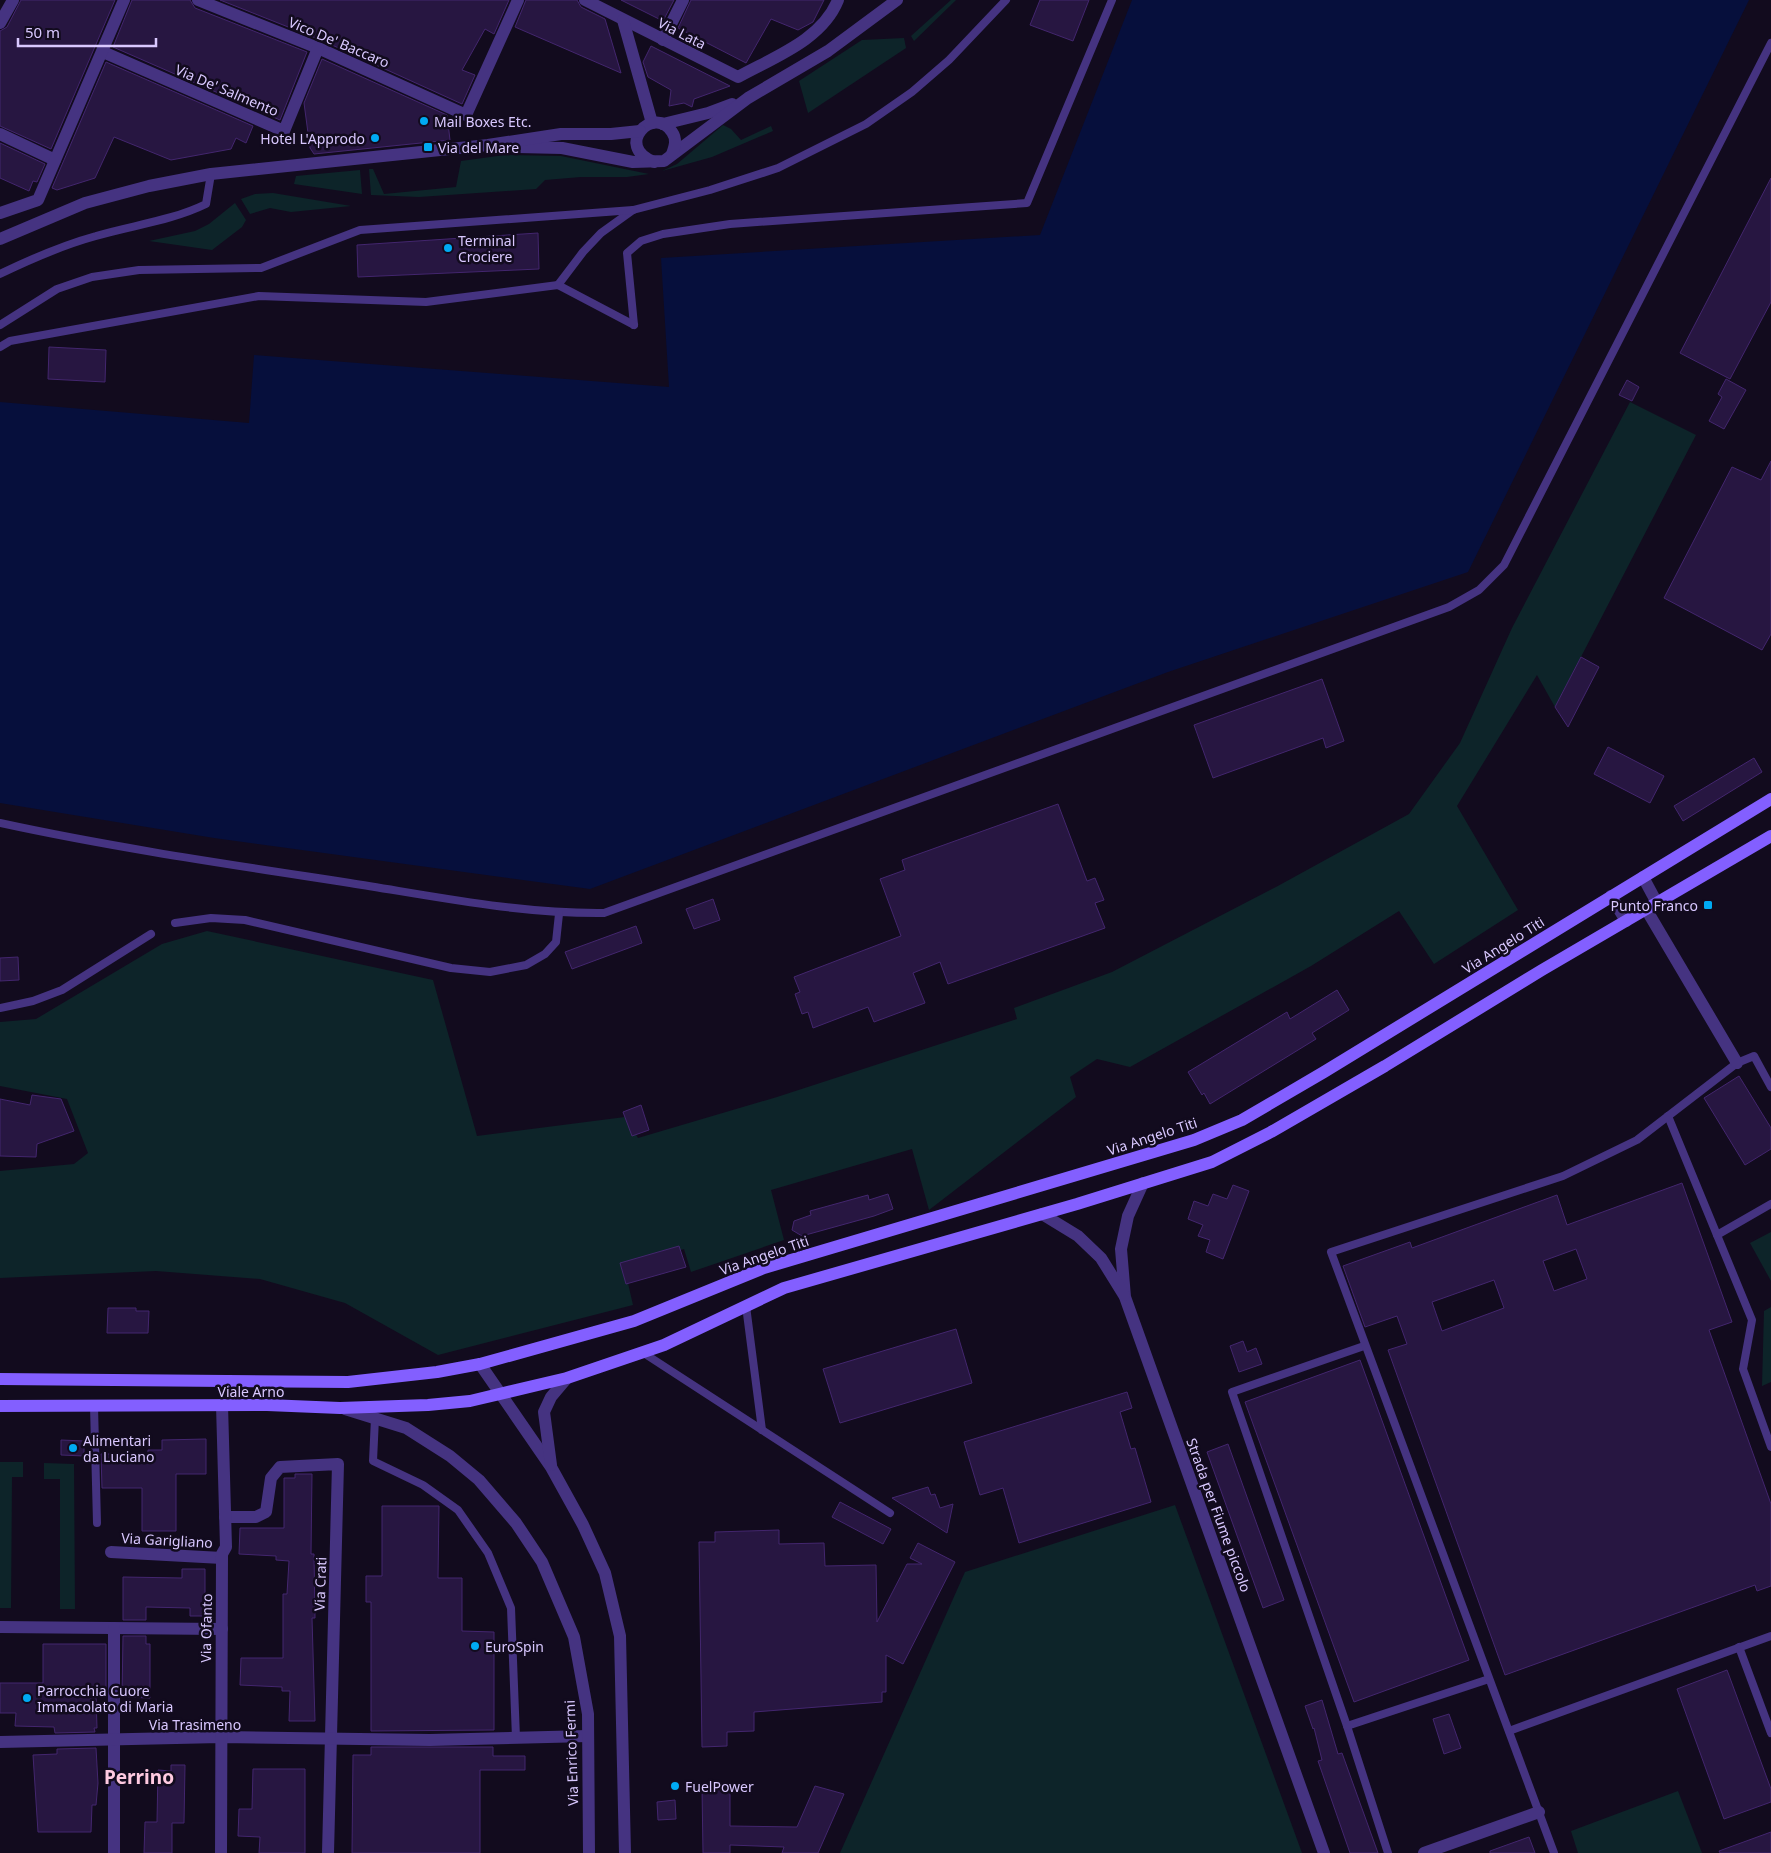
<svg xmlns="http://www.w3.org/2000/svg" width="1771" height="1853" font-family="'Noto Sans',sans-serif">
	<rect width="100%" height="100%" fill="#120b1e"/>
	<!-- green -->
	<g fill="#0d2429">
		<path d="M 951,0 L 956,0 L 914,41 L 911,36 Z"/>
		<path d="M 904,38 L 906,48 L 808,113 L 799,81 L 862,40 Z"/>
		<path d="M 723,125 L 731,129 L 741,140 L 771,126 L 773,131 L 712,157 L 662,171 L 677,164 Z"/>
		<path d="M 505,155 L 561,156 L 649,174 L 627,177 L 581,177 L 545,180 L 536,189 L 419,197 L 371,195 L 369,169 L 373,169 L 384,194 L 456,187 L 461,161 Z"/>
		<path d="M 360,170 L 362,194 L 294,184 L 296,176 Z"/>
		<path d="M 273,193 L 351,206 L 291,212 L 270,208 L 250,214 L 241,199 L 255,194 Z"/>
		<path d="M 235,203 L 246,220 L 242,227 L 212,250 L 149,241 L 195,231 L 209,224 Z"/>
		<path d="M 1630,402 L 1696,435 L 1555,707 L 1537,675 L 1457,806 L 1518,910 L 1434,964 L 1399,911 L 1311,966 L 1130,1067 L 1097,1059 L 1070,1077 L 1076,1097 L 929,1210 L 912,1149 L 771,1190 L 784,1240 L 691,1272 L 684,1249 L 624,1266 L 633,1305 L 438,1355 L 345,1303 L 260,1279 L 156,1271 L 0,1278 L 0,1171 L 74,1164 L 88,1153 L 67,1099 L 0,1086 L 0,1022 L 36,1019 L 162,944 L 207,931 L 433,980 L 477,1136 L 625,1117 L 638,1138 L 777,1097 L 1017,1019 L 1014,1008 L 1112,972 L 1276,887 L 1409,814 L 1460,743 L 1512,628 Z"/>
		<path d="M 1771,1232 L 1771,1281 L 1750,1243 Z"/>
		<path d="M 1771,1307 L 1771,1382 L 1762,1386 L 1764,1311 Z"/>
		<path d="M 0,1462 L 23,1462 L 23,1477 L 12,1477 L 11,1608 L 0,1608 Z"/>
		<path d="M 44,1463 L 74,1464 L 75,1609 L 60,1609 L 60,1479 L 44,1479 Z"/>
		<path d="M 1175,1505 L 1302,1853 L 840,1853 L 965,1572 Z"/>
		<path d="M 1678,1791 L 1702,1853 L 1578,1853 L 1571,1831 Z"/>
	</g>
	<!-- water -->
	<path fill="#060f3c" d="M 1132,0 L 1749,0 L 1468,572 L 1168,672 L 590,889 L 214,838 L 0,803 L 0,402 L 249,423 L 254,355 L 669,387 L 661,258 L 1040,235 Z"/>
	<!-- building -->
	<g fill="#271641" stroke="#43266e" fill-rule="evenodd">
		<path d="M 21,0 L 115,0 L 51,149 L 0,126 L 0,31 L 7,27 Z"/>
		<path d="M 132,0 L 190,0 L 195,8 L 307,52 L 280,120 L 113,47 Z"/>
		<path d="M 220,0 L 509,0 L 494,34 L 485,29 L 462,70 L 475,75 L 462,104 L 321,40 Z"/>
		<path d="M 526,0 L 577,0 L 581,7 L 605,19 L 621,73 L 515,27 Z"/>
		<path d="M 621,0 L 674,0 L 663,21 Z"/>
		<path d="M 691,0 L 824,0 L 813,22 L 798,30 L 771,19 L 746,63 L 678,28 Z"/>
		<path d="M 1040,0 L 1089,0 L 1073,41 L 1030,25 Z"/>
		<path d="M 651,46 L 730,86 L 694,99 L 692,107 L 684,103 L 669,106 L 671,90 L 648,77 L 643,62 Z"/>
		<path d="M 322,59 L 447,115 L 450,140 L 314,154 L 310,148 L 304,103 Z"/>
		<path d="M 106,62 L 253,126 L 246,143 L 236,138 L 231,149 L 171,160 L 114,137 L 95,178 L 57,190 L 52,188 Z"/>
		<path d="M 0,143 L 45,164 L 37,182 L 33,181 L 29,191 L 0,178 Z"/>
		<path d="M 1771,178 L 1771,302 L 1730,379 L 1680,353 Z"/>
		<path d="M 538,233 L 539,269 L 358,277 L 357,245 Z"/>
		<path d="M 49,347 L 106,350 L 105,382 L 48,379 Z"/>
		<path d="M 1726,379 L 1746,390 L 1724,429 L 1709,421 L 1722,397 L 1718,394 Z"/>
		<path d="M 1627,380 L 1639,387 L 1632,401 L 1619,395 Z"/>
		<path d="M 1771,461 L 1771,634 L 1762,650 L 1664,598 L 1732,467 L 1761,480 Z"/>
		<path d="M 1581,657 L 1599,667 L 1568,727 L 1555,707 Z"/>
		<path d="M 1322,679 L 1344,741 L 1326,748 L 1323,738 L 1213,778 L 1194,725 Z"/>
		<path d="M 1608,747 L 1664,776 L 1650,803 L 1594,774 Z"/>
		<path d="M 1754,758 L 1762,772 L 1683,821 L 1674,806 Z"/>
		<path d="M 1058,804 L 1087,881 L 1095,878 L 1104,900 L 1095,903 L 1105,928 L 948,984 L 940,962 L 913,973 L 925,1003 L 874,1022 L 868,1007 L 813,1028 L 808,1012 L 802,1014 L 795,994 L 800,992 L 794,977 L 901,936 L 880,879 L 905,870 L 902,860 Z"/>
		<path d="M 713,899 L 720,920 L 694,929 L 686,909 Z"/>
		<path d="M 636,926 L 642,943 L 572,969 L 565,952 Z"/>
		<path d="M 18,957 L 19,980 L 0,981 L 0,958 Z"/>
		<path d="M 1337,990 L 1349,1010 L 1312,1033 L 1316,1039 L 1210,1104 L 1204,1093 L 1202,1095 L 1188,1072 L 1287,1012 L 1290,1019 Z"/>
		<path d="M 1739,1076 L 1771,1128 L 1771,1149 L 1745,1165 L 1704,1098 Z"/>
		<path d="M 32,1095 L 61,1099 L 74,1131 L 37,1144 L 36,1157 L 0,1156 L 0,1099 L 30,1105 Z"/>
		<path d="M 641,1105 L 649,1130 L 632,1136 L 623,1112 Z"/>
		<path d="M 1682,1183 L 1732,1322 L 1709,1330 L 1771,1504 L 1771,1586 L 1757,1591 L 1755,1585 L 1505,1675 L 1388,1350 L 1407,1344 L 1397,1316 L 1365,1327 L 1343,1266 L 1410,1242 L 1412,1248 L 1557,1195 L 1567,1225 ZM 1576,1249 L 1587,1279 L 1554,1291 L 1543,1261 ZM 1494,1280 L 1504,1308 L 1442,1331 L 1432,1302 Z"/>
		<path d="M 1233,1185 L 1249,1191 L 1223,1259 L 1206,1252 L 1210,1240 L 1198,1236 L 1203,1225 L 1188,1219 L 1194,1201 L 1208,1206 L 1213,1194 L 1227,1199 Z"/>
		<path d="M 888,1194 L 893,1209 L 874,1216 L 802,1236 L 792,1230 L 794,1221 L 811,1215 L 810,1211 L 868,1195 L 869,1200 Z"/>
		<path d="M 679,1246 L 686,1267 L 626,1284 L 620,1263 Z"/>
		<path d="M 108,1308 L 136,1308 L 136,1311 L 149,1311 L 148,1333 L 107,1333 Z"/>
		<path d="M 956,1329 L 972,1383 L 840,1423 L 823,1369 Z"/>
		<path d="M 1243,1341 L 1247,1352 L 1256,1348 L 1262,1364 L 1239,1372 L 1230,1346 Z"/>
		<path d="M 1360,1360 L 1469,1660 L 1354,1702 L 1245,1402 Z"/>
		<path d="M 1127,1392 L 1132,1408 L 1120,1412 L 1131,1449 L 1135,1448 L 1151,1502 L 1019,1543 L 1003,1488 L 980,1495 L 964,1442 Z"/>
		<path d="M 206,1439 L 206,1474 L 176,1474 L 176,1531 L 142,1531 L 142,1488 L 102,1488 L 101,1454 L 148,1454 L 148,1450 L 162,1450 L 162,1440 Z"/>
		<path d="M 61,1440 L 84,1441 L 84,1456 L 61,1455 Z"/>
		<path d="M 1228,1444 L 1284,1600 L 1263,1608 L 1207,1452 Z"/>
		<path d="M 295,1474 L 312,1474 L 311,1554 L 314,1554 L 315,1618 L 312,1618 L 315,1721 L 289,1721 L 290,1691 L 282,1691 L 282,1687 L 240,1685 L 241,1658 L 283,1658 L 283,1594 L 287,1594 L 289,1561 L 276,1560 L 276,1556 L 239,1554 L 240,1528 L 284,1528 L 284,1478 L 295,1478 Z"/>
		<path d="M 928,1487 L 931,1495 L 935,1494 L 940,1508 L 953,1504 L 947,1533 L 892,1498 Z"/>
		<path d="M 840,1502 L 891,1529 L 883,1544 L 832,1517 Z"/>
		<path d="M 382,1506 L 439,1506 L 438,1578 L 462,1578 L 462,1631 L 494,1632 L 494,1730 L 371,1731 L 371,1602 L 366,1602 L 366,1576 L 382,1576 Z"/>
		<path d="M 779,1530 L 779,1544 L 824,1543 L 825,1566 L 876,1565 L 877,1622 L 907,1564 L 922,1564 L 910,1558 L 918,1543 L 955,1562 L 903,1664 L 886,1655 L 886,1692 L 882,1692 L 882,1702 L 754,1712 L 754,1731 L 727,1732 L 727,1746 L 702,1747 L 699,1542 L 715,1542 L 715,1532 Z"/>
		<path d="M 182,1569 L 205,1569 L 205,1616 L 190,1616 L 190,1608 L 146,1607 L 146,1620 L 123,1620 L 123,1577 L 182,1578 Z"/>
		<path d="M 123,1636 L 146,1636 L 146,1644 L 150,1644 L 150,1698 L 122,1697 Z"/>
		<path d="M 43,1644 L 106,1644 L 106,1696 L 96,1696 L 97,1728 L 94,1728 L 95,1732 L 55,1733 L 54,1727 L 15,1726 L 16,1713 L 0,1713 L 0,1683 L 43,1683 Z"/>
		<path d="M 1727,1670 L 1771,1789 L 1771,1802 L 1724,1819 L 1677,1689 Z"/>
		<path d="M 1322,1700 L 1338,1754 L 1342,1753 L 1378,1853 L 1350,1853 L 1318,1761 L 1322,1760 L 1314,1728 L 1313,1729 L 1305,1706 Z"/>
		<path d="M 1449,1714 L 1461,1748 L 1444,1754 L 1433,1719 Z"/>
		<path d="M 371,1747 L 493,1747 L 493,1756 L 525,1756 L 525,1770 L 480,1770 L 480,1853 L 352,1853 L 353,1755 L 371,1755 Z"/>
		<path d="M 96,1748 L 98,1783 L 96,1805 L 92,1805 L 91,1832 L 38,1832 L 33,1755 L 57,1754 L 57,1749 Z"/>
		<path d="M 171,1765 L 185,1765 L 184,1823 L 172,1823 L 172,1853 L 144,1853 L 145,1822 L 157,1822 L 158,1770 L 171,1771 Z"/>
		<path d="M 253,1769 L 305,1769 L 305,1853 L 259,1853 L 260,1837 L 238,1836 L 239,1809 L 252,1809 Z"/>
		<path d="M 815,1786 L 844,1794 L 818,1853 L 782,1853 L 784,1847 L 730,1845 L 730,1853 L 703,1853 L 702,1788 L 730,1788 L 730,1826 L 797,1827 Z"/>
		<path d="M 675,1800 L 676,1819 L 658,1820 L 657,1802 Z"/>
		<path d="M 1771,1832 L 1771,1853 L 1720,1853 L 1719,1851 Z"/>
		<path d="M 1529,1837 L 1535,1853 L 1490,1853 L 1490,1851 Z"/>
	</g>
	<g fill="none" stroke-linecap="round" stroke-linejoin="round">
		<!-- service -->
		<g stroke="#453381" stroke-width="8">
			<path d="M 0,274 C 31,259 63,245 96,236 C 133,225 171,221 206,204 L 211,174"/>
			<path d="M 558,285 L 583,252 L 601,233 L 633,210 L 710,190 L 778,168 L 866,124 L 912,92 L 949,60 L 1006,0"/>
			<path d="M 0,325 L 57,289 L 92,277 L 139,270 L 261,268 L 360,230 L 633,210"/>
			<path d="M 634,325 L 627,253 L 641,241 L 663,234 L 730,224 L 1027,203 L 1112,0"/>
			<path d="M 0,347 L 10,341 L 259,296 L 426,302 L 558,285 L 634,325"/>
			<path d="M 0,823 C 115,848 233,865 350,883 C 433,896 519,914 604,913 L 1449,607 L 1479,590 L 1504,565 L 1771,43"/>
			<path d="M 175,923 L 211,918 L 245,920 L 451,968 L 490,972 L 526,965 L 545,954 L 556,942 L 559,914"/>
			<path d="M 0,1008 L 33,1001 L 62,990 L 151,934"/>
			<path d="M 1668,1116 L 1752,1320 L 1743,1369 L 1771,1447"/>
			<path d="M 1717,1235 L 1771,1204"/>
			<path d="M 746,1306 L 762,1430"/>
			<path d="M 1364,1346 L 1232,1392 L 1347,1726 L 1388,1853"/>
			<path d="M 642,1352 L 890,1513"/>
			<path d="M 94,1406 L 97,1523"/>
			<path d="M 375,1418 L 373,1461 L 423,1485 L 458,1510 L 488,1553 L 511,1608 L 516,1738"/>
			<path d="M 1739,1647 L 1771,1733"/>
			<path d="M 1347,1726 L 1489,1679"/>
			<path d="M 1509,1731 L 1771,1636"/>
			<path d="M 1554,1853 L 1331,1252 L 1563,1176 L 1637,1140 L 1737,1063 L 1754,1056 L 1771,1087"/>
		</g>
		<!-- minor -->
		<g stroke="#453381" stroke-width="12">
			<path d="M 198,0 L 318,48 L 466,115 L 518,0"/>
			<path d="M 585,0 L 738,77 C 774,57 822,40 838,0"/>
			<path d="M 623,20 L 652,123"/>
			<path d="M 0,23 L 13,0"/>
			<path d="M 663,40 L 683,0"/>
			<path d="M 103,52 L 284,131 L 318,48"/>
			<path d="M 0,134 L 55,160"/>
			<path d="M 0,213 L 38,200 L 124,0"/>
			<path d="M 1643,877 L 1657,903"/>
			<path d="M 1611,896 L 1626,921"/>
			<path d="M 1646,909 L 1737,1063"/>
			<path d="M 1143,1183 L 1128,1216 L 1121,1249 L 1125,1297 L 1324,1853"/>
			<path d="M 1042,1214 L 1078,1236 L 1101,1258 L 1124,1295"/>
			<path d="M 225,1517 L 256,1517 L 266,1512 L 271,1478 L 280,1467 L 338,1464 L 328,1853"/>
			<path d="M 111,1552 L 222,1558"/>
			<path d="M 0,1627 L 222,1629"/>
			<path d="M 114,1628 L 114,1853"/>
			<path d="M 0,1742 L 220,1737 L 430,1740 L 588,1736"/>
			<path d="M 221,1853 L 222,1554 L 226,1547 L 222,1405"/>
			<path d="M 1424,1853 L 1539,1812"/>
		</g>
		<!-- tertiary -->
		<g stroke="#453381" stroke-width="12">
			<path d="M 663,124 L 708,113 L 732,104"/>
			<path d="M 518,147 L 562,148 L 633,162 L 664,161 L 748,98 L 828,51 L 897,0"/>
			<path d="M 654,162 C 613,146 654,104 672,132 C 677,139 675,146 672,154"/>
			<path d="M 0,239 L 85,203 L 149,186 L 211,174 L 488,145 L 561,134 L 611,134 L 640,131"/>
			<path d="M 480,1364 L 551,1467 L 583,1525 L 605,1573 L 620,1636 L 625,1853"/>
			<path d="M 345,1409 L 406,1428 L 450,1456 L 479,1480 L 516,1523 L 542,1562 L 574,1637 L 588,1714 L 589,1853"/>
			<path d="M 551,1465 L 544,1412 L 551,1397 L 567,1378"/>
		</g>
		<!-- secondary -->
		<g stroke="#835fff" stroke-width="12">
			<path d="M 0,1379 L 348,1382 L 437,1372 L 480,1364 L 634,1321 L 764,1268 L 1194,1140 L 1242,1120 L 1324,1072 L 1771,799"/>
			<path d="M 0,1406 L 267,1405 L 340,1408 L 428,1405 L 470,1401 L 567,1378 L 664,1345 L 784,1288 L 1077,1204 L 1212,1162 L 1271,1132 L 1385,1066 L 1542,970 L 1771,836"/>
		</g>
	</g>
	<!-- markers -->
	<g fill="#00aaf3" stroke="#120b1e" stroke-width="2">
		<circle cx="424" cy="121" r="5"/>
		<circle cx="375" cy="138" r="5"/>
		<rect x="423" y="142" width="10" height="10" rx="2.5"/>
		<circle cx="448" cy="248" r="5"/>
		<rect x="1703" y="900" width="10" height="10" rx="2.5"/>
		<circle cx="73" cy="1448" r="5"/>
		<circle cx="475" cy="1646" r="5"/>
		<circle cx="27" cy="1698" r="5"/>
		<circle cx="675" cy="1786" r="5"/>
	</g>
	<g text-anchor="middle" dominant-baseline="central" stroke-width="5" stroke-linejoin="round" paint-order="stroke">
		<!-- street labels -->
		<g font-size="14" fill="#d9c8ff" stroke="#120b1e">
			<text transform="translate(682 33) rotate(27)">Via Lata</text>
			<text transform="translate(339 42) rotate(23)">Vico De' Baccaro</text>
			<text transform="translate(227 90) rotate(23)">Via De' Salmento</text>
			<text transform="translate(1503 945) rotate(-32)">Via Angelo Titi</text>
			<text transform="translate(1152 1136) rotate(-18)">Via Angelo Titi</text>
			<text transform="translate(764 1255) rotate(-19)">Via Angelo Titi</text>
			<text x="251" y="1391">Viale Arno</text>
			<text transform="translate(1219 1515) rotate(70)">Strada per Fiume piccolo</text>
			<text transform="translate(167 1540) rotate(3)">Via Garigliano</text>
			<text transform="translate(320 1584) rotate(-88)">Via Crati</text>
			<text transform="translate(206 1628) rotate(-89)">Via Ofanto</text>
			<text x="195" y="1724">Via Trasimeno</text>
			<text transform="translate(571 1753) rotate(-92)">Via Enrico Fermi</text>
		</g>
		<!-- poi labels -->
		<g font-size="14" fill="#d9c8ff" stroke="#120b1e" text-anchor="start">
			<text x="434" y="121">Mail Boxes Etc.</text>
			<text x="365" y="138" text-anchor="end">Hotel L'Approdo</text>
			<text x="438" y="147">Via del Mare</text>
			<text x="458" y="240">Terminal<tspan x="458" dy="16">Crociere</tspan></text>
			<text x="1698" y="905" text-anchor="end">Punto Franco</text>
			<text x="83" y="1440">Alimentari<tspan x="83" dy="16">da Luciano</tspan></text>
			<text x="485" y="1646">EuroSpin</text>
			<text x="37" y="1690">Parrocchia Cuore<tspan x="37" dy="16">Immacolato di Maria</tspan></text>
			<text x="685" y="1786">FuelPower</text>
		</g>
		<!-- district labels -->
		<g font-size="19" font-weight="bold" fill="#ffcae1" stroke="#120b1e">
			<text x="139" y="1777">Perrino</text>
		</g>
	</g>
	<!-- scale -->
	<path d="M18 38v8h138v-8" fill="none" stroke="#d9c8ff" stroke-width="2.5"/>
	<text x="25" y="38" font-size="15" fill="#d9c8ff" stroke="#120b1e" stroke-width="4" paint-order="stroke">50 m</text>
</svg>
